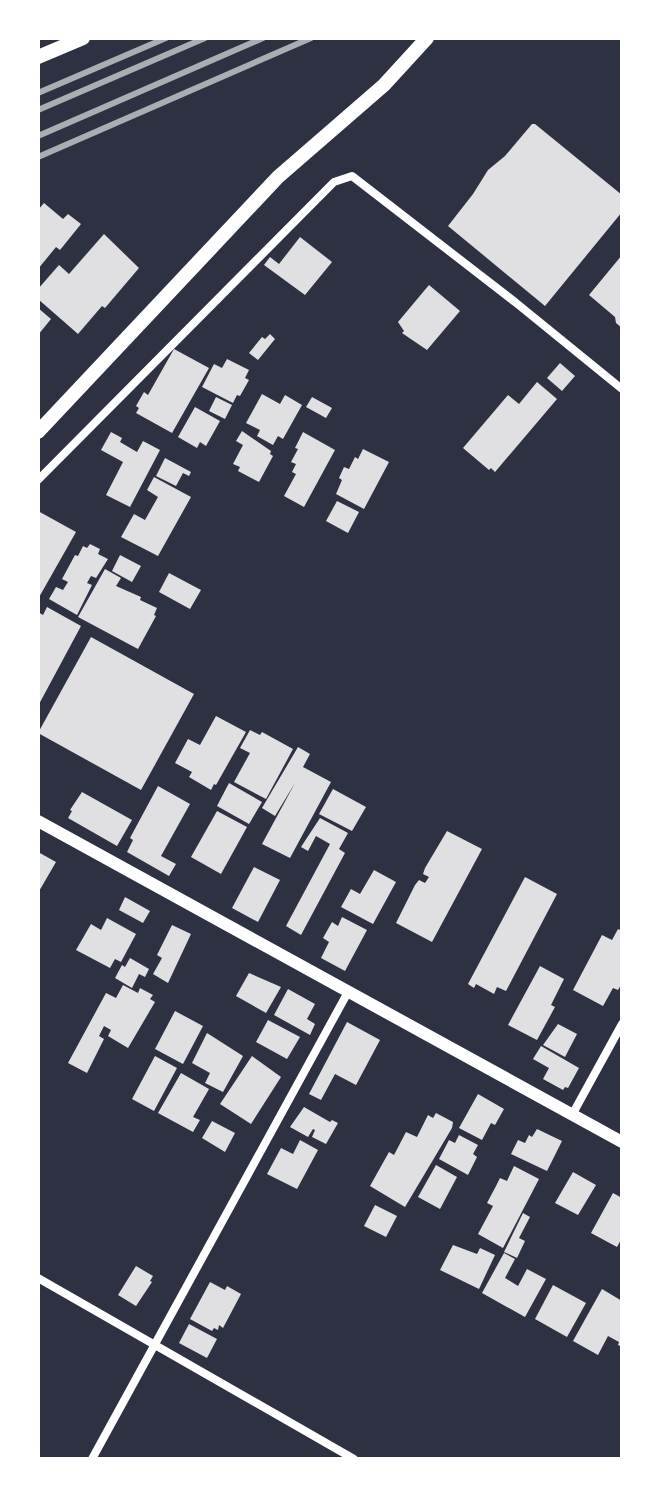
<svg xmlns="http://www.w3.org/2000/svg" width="660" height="1497" font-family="'Source Sans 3',sans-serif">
	<rect width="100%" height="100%" fill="#2d3142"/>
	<!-- building -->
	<g fill="#e0e0e3">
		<path d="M 532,124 L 535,124 L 622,195 L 622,212 L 545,306 L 448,226 L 473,194 L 488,170 L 505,156 Z"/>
		<path d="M 44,203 L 63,219 L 68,214 L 81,224 L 60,250 L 56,247 L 38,269 L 38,210 Z"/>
		<path d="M 104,234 L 139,268 L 105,308 L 102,306 L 78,334 L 38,299 L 38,289 L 59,265 L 69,274 Z"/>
		<path d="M 300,237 L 332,262 L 305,295 L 264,265 L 270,257 L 279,264 Z"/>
		<path d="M 622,255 L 622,328 L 616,323 L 615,317 L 589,295 Z"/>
		<path d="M 429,285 L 460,311 L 427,350 L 402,333 L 404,331 L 398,322 Z"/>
		<path d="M 38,308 L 51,319 L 38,335 Z"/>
		<path d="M 270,334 L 275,339 L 258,360 L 249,353 L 262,337 L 265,339 Z"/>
		<path d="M 174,349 L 209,368 L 172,433 L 136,413 L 139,408 L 136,406 L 144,392 L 148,395 Z"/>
		<path d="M 227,359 L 249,370 L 245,378 L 249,380 L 240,396 L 237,395 L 233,403 L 202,387 L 214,364 L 222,368 Z"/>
		<path d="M 560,363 L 575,376 L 562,391 L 547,378 Z"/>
		<path d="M 537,382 L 557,399 L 495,472 L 491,468 L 489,470 L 463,448 L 508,395 L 519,404 Z"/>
		<path d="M 262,394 L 280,404 L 285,395 L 302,405 L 283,439 L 278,436 L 273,445 L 257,436 L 260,430 L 246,423 Z"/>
		<path d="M 216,397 L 232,405 L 225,419 L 209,411 Z"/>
		<path d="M 312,397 L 332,408 L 326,418 L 306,407 Z"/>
		<path d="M 195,407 L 220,421 L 206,446 L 200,442 L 197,448 L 178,437 Z"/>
		<path d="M 242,431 L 271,451 L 270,454 L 273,456 L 259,482 L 238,471 L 240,467 L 233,464 L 243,445 L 236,441 Z"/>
		<path d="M 111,432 L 122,438 L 120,442 L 137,452 L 143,441 L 160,450 L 130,507 L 106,495 L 123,462 L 101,450 Z"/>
		<path d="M 303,432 L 335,450 L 304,507 L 284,496 L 296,474 L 292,472 L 296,464 L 291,462 L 298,449 L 295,448 Z"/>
		<path d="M 363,449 L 389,462 L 364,509 L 336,494 L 342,480 L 339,478 L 344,467 L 349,469 L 355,457 L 358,459 Z"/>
		<path d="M 165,458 L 191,472 L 189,476 L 183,473 L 176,486 L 156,476 Z"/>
		<path d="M 154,477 L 191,497 L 158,556 L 121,537 L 134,514 L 145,520 L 158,497 L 147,490 Z"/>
		<path d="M 337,501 L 359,512 L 348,533 L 326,521 Z"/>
		<path d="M 38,511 L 76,532 L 38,599 Z"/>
		<path d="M 90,544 L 100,549 L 98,554 L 108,559 L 96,578 L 91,576 L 87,583 L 92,585 L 77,615 L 49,599 L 56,587 L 63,590 L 68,582 L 62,579 L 75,555 L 78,556 L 83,546 L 87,548 Z"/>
		<path d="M 120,555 L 141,566 L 132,582 L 112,571 Z"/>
		<path d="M 105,569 L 121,578 L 116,586 L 141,597 L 140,600 L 157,608 L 154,615 L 156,616 L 138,649 L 78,617 Z"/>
		<path d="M 169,573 L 201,590 L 190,609 L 159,592 Z"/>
		<path d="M 47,607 L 81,626 L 38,706 L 38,612 L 43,615 Z"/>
		<path d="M 91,637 L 194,694 L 141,790 L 38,733 Z"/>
		<path d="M 216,716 L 246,732 L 216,785 L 214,784 L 211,790 L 189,777 L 192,772 L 175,763 L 188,739 L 200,745 Z"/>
		<path d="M 250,730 L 260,735 L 262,732 L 293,749 L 266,799 L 234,782 L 250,753 L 240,748 Z"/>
		<path d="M 298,747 L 310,754 L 303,767 L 331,782 L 290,858 L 262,844 L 295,783 L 275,816 L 262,808 Z"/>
		<path d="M 229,783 L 262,802 L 249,824 L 217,806 Z"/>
		<path d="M 158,786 L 190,804 L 161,856 L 176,864 L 169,876 L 127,852 L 133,840 L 130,838 Z"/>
		<path d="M 333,789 L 366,807 L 352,831 L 319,814 Z"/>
		<path d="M 82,792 L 132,820 L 117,846 L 68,818 L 72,811 L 70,810 Z"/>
		<path d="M 217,811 L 247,827 L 221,874 L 191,857 Z"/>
		<path d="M 320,818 L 348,833 L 339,849 L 345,853 L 301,935 L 286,926 L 330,844 L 316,836 L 308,851 L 301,847 Z"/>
		<path d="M 447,831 L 482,849 L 432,942 L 396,923 L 415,885 L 419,880 L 425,883 L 429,877 L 423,874 L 425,868 Z"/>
		<path d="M 38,852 L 56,862 L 38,893 Z"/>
		<path d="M 254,867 L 280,880 L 258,922 L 232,908 Z"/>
		<path d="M 374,870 L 396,882 L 373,924 L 341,907 L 351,889 L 360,894 Z"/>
		<path d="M 525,877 L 557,894 L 506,991 L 497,987 L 494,994 L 476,984 L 474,988 L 468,984 Z"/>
		<path d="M 125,897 L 150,911 L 143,923 L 119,910 Z"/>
		<path d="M 342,917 L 367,930 L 345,971 L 321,958 L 329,942 L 323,938 L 332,922 L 338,926 Z"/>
		<path d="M 107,918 L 136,934 L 121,962 L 115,959 L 110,968 L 76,950 L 91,924 L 101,930 Z"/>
		<path d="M 172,925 L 191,934 L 168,983 L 153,974 L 162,958 L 157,955 Z"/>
		<path d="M 618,929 L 622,931 L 622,983 L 618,990 L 613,988 L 603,1006 L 573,990 L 602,935 L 612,940 Z"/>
		<path d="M 130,958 L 149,969 L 145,977 L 139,974 L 132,988 L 115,978 L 122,965 L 125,967 Z"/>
		<path d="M 540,966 L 564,979 L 551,1005 L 555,1007 L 537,1040 L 508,1025 Z"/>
		<path d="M 249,973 L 281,987 L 266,1013 L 236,996 Z"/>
		<path d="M 123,985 L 138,993 L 140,988 L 153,995 L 150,999 L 155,1002 L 128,1048 L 108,1036 L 111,1030 L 104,1026 L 99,1036 L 104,1039 L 87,1073 L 68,1063 L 106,993 L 116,998 Z"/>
		<path d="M 288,989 L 315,1004 L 307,1019 L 315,1024 L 310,1035 L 274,1015 Z"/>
		<path d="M 175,1011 L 203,1026 L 183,1064 L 155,1049 Z"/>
		<path d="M 268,1020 L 300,1037 L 287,1059 L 256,1042 Z"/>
		<path d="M 347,1022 L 380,1040 L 356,1085 L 335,1074 L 321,1100 L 309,1094 Z"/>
		<path d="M 558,1024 L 577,1034 L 565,1057 L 543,1045 Z"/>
		<path d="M 207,1033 L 243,1056 L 223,1092 L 205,1083 L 210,1073 L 192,1063 Z"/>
		<path d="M 541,1046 L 579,1068 L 568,1088 L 565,1087 L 563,1090 L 543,1079 L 549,1068 L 533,1059 Z"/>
		<path d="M 155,1056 L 177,1068 L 154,1111 L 132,1099 Z"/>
		<path d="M 252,1056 L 281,1077 L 251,1124 L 220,1104 Z"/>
		<path d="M 181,1073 L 209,1089 L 193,1117 L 200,1120 L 193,1132 L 158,1113 Z"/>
		<path d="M 478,1094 L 504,1109 L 495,1125 L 491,1123 L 482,1140 L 459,1128 Z"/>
		<path d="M 304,1107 L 330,1122 L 332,1120 L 338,1123 L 326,1144 L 312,1137 L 315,1130 L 313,1129 L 308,1137 L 290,1127 Z"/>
		<path d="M 436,1113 L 453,1122 L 452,1128 L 405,1207 L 370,1186 L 389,1152 L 394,1155 L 406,1132 L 417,1137 L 428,1115 L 433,1118 Z"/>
		<path d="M 212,1121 L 235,1133 L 225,1152 L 202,1138 Z"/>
		<path d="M 537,1129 L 562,1141 L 547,1171 L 511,1154 L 518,1140 L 525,1143 L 529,1135 L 532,1137 Z"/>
		<path d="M 459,1135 L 478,1145 L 473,1154 L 477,1157 L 468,1175 L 439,1159 L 449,1140 L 455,1143 Z"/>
		<path d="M 300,1140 L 318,1150 L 297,1189 L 267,1174 L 281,1148 L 293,1154 Z"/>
		<path d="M 436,1165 L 457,1177 L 440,1209 L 418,1197 Z"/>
		<path d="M 514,1166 L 539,1179 L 503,1248 L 478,1234 L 493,1206 L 487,1203 L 496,1186 L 500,1178 L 507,1181 Z"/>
		<path d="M 573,1172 L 596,1185 L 578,1215 L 555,1203 Z"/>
		<path d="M 613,1193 L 622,1198 L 622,1238 L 617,1247 L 591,1233 Z"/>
		<path d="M 375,1205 L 397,1216 L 386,1237 L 364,1226 Z"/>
		<path d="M 523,1213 L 530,1217 L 519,1238 L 525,1241 L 517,1258 L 504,1252 Z"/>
		<path d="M 453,1245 L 477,1254 L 480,1248 L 495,1255 L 479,1289 L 440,1270 Z"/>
		<path d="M 504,1253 L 515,1259 L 505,1278 L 518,1286 L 527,1269 L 546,1279 L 525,1317 L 482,1293 Z"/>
		<path d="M 136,1266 L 153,1276 L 150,1281 L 152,1282 L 136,1306 L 118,1295 Z"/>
		<path d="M 210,1282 L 225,1290 L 227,1286 L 241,1294 L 223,1328 L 219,1325 L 218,1330 L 214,1328 L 212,1331 L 190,1319 Z"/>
		<path d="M 553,1285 L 586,1303 L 567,1337 L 535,1319 Z"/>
		<path d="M 602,1289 L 622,1301 L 622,1347 L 618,1345 L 619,1342 L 608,1336 L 598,1355 L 573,1341 Z"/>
		<path d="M 189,1324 L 217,1339 L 207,1358 L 179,1343 Z"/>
	</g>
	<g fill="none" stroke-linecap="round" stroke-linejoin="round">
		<!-- minor -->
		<g stroke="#fff" stroke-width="8">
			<path d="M 38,480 L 334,182 L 352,176 L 515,302 L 622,389"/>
			<path d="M 572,1115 L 622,1024"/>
			<path d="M 38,1278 L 354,1459"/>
			<path d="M 92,1459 L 348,992"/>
		</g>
		<!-- tertiary -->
		<path stroke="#fff" stroke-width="12" d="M 38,821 L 622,1142"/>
		<!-- secondary -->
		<g stroke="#fff" stroke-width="14">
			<path d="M 38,57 L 83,38"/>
			<path d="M 38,432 L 278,177 L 384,85 L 427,38"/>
		</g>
		<!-- rail -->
		<g stroke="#abadb3" stroke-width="6">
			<path d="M 38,93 L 166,38"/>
			<path d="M 38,110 L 205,38"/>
			<path d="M 38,136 L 263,38"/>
			<path d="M 38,157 L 311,38"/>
		</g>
	</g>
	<!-- border -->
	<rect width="660" height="1497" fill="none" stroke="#ffffff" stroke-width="80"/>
</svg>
